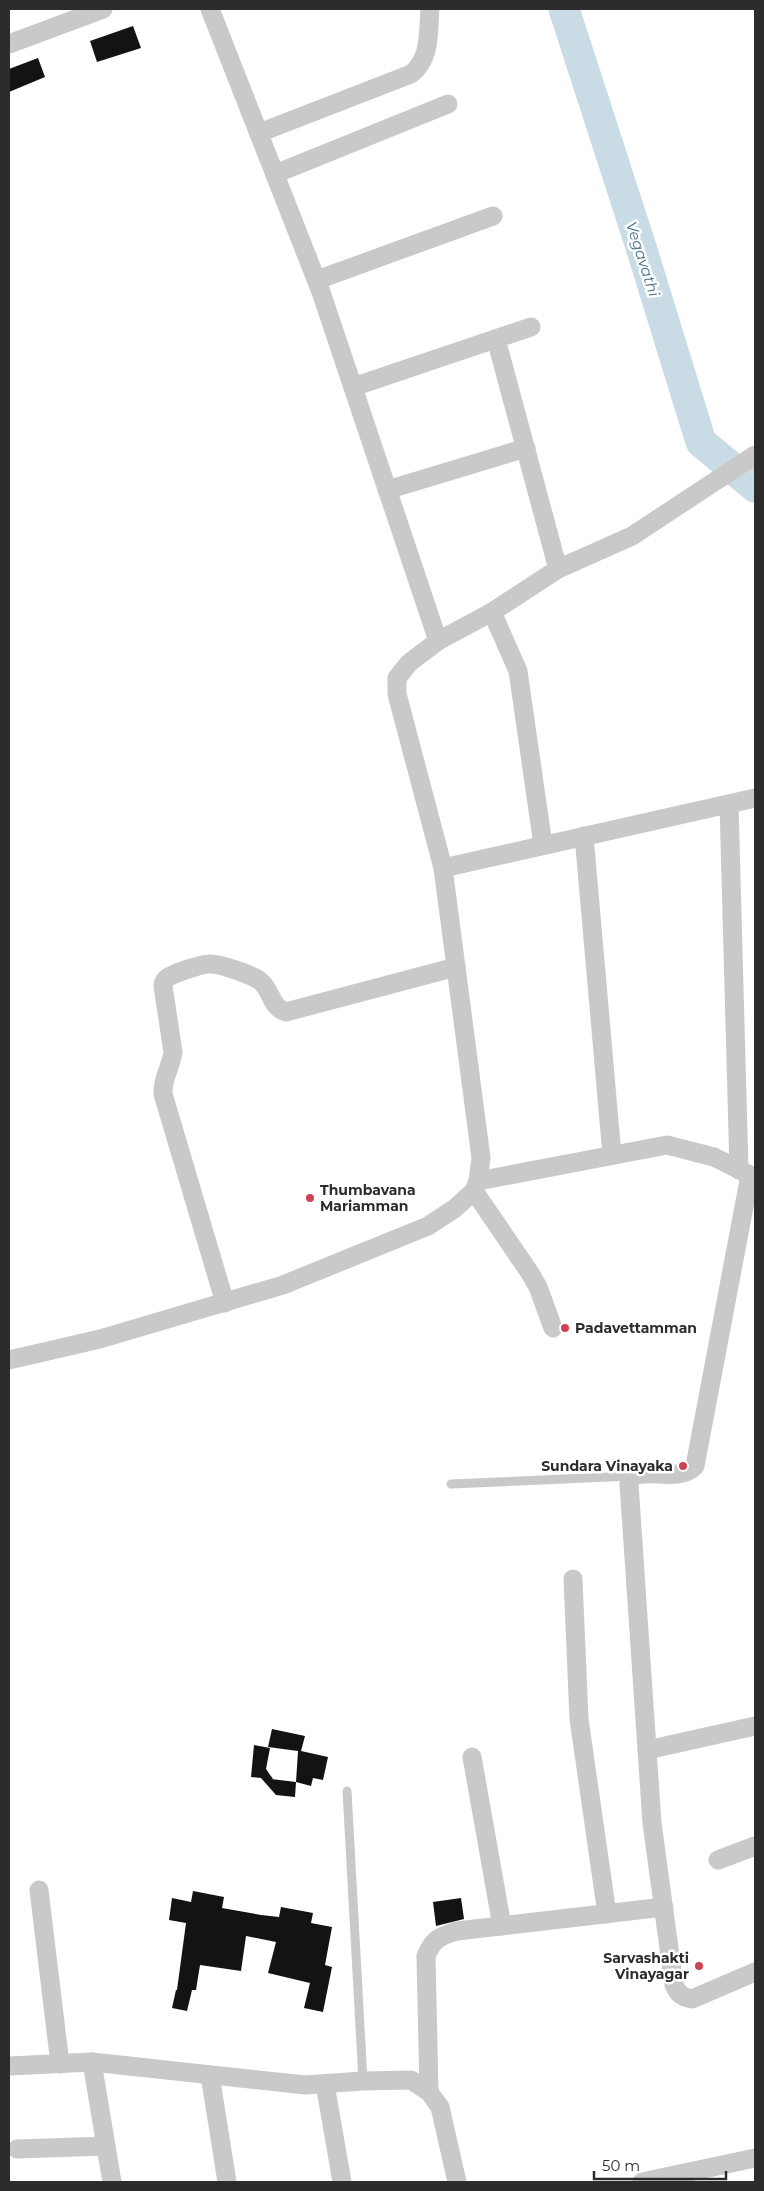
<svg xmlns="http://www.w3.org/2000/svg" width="764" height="2191" font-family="Montserrat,sans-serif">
	<rect width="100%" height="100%" fill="#fff"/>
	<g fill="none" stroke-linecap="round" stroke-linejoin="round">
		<!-- river -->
		<path stroke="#c9dce6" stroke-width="31" d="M 564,9 L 641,247 L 701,442 L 755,487"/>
	</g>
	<!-- building -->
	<g fill="#131313">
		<path d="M 133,26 L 141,48 L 97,62 L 90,41 Z"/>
		<path d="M 38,58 L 45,77 L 9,92 L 9,69 Z"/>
		<path d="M 272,1729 L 305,1736 L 301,1751 L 328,1757 L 323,1780 L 313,1778 L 311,1786 L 296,1782 L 298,1751 L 268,1747 Z"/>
		<path d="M 254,1745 L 270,1748 L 266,1769 L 273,1779 L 271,1779 L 296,1782 L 295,1797 L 276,1795 L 261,1778 L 251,1777 Z"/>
		<path d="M 193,1891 L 224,1897 L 222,1908 L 261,1915 L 279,1917 L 281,1907 L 313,1913 L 311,1923 L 332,1927 L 325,1965 L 332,1967 L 323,2012 L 304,2008 L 310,1983 L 268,1973 L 276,1942 L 246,1936 L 241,1971 L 200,1965 L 196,1990 L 192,1990 L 187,2011 L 172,2008 L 176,1990 L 177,1990 L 186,1923 L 169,1920 L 172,1898 L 191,1902 Z"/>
		<path d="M 461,1898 L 464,1919 L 436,1926 L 433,1902 Z"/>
	</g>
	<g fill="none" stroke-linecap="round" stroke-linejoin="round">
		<!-- lane -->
		<g stroke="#c9c9c9" stroke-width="9">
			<path d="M 451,1484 L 632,1476"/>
			<path d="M 347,1791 L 363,2081"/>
		</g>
		<!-- street -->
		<g stroke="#c9c9c9" stroke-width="19">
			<path d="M 210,9 L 321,292 L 438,641"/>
			<path d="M 9,44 L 103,9"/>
			<path d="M 259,133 L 411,74 C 431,59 428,32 430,9"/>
			<path d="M 275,174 L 448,104"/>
			<path d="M 317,280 L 493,216"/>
			<path d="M 496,339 L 558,569"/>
			<path d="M 353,387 L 531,327"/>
			<path d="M 387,490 L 526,448"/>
			<path d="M 492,612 L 518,671 L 543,845"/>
			<path d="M 729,804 L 739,1170"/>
			<path d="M 584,836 L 612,1155"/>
			<path d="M 443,868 L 755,798"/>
			<path d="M 750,1175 L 695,1466 C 679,1482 653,1469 632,1476 L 629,1484 L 652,1823 L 674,1985 C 678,1994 682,1997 692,1999 L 755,1972"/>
			<path d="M 478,1181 L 667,1145 L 714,1157 L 748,1174"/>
			<path d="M 474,1191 L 530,1273 L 538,1287 L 553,1328"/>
			<path d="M 225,1303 L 163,1094 C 162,1079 171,1067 173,1052 L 163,986 C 163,984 164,981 166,979 C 170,974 202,964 209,964 C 218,963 253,975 260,981 C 272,990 270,1007 286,1012 L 456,967"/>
			<path d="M 9,1360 L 100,1339 L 283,1285 L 428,1226 L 454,1209 L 474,1191 L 478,1181 L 481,1158 L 443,868 L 397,694 L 397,678 L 409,663 L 438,641 L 492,612 L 558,569 L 632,536 L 755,455"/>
			<path d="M 573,1579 L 579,1719 L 607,1914"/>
			<path d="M 647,1750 L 755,1726"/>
			<path d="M 472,1757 L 502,1926"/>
			<path d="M 718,1860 L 755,1846"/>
			<path d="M 39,1890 L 60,2064"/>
			<path d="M 92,2062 L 112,2182"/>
			<path d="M 9,2066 L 92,2062 L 305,2085 L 363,2081 L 411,2080 L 429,2092 L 440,2107 L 457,2182"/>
			<path d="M 210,2075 L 227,2182"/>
			<path d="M 325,2084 L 342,2182"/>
			<path d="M 429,2092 L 426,1956 C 433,1939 440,1936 457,1931 L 664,1907"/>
			<path d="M 17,2149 L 106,2146"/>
			<path d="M 642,2182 L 755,2158"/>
		</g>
	</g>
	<!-- markers -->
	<g fill="#d04152" stroke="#fff" stroke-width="2">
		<circle cx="310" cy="1198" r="5"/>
		<circle cx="565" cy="1328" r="5"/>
		<circle cx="683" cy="1466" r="5"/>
		<circle cx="699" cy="1966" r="5"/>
	</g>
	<g text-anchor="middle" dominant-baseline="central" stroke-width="5" stroke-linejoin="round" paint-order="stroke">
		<!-- poi labels -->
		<g font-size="14" font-weight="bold" fill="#2c2c2c" stroke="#fff" text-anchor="start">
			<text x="320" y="1190">Thumbavana<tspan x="320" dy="16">Mariamman</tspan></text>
			<text x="575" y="1328">Padavettamman</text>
			<text x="673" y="1466" text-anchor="end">Sundara Vinayaka</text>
			<text x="689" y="1958" text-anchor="end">Sarvashakti<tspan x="689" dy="16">Vinayagar</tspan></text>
		</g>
		<!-- water labels -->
		<g font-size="15" font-style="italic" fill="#446e84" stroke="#fff">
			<text transform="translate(643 259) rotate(72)">Vegavathi</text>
		</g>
	</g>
	<!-- border -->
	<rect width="764" height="2191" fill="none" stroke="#2c2c2c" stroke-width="20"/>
	<!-- scale -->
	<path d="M594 2171v8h132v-8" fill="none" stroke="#2c2c2c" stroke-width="2.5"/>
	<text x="602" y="2171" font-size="15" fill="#2c2c2c" stroke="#ffffff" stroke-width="4" paint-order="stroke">50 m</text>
</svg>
